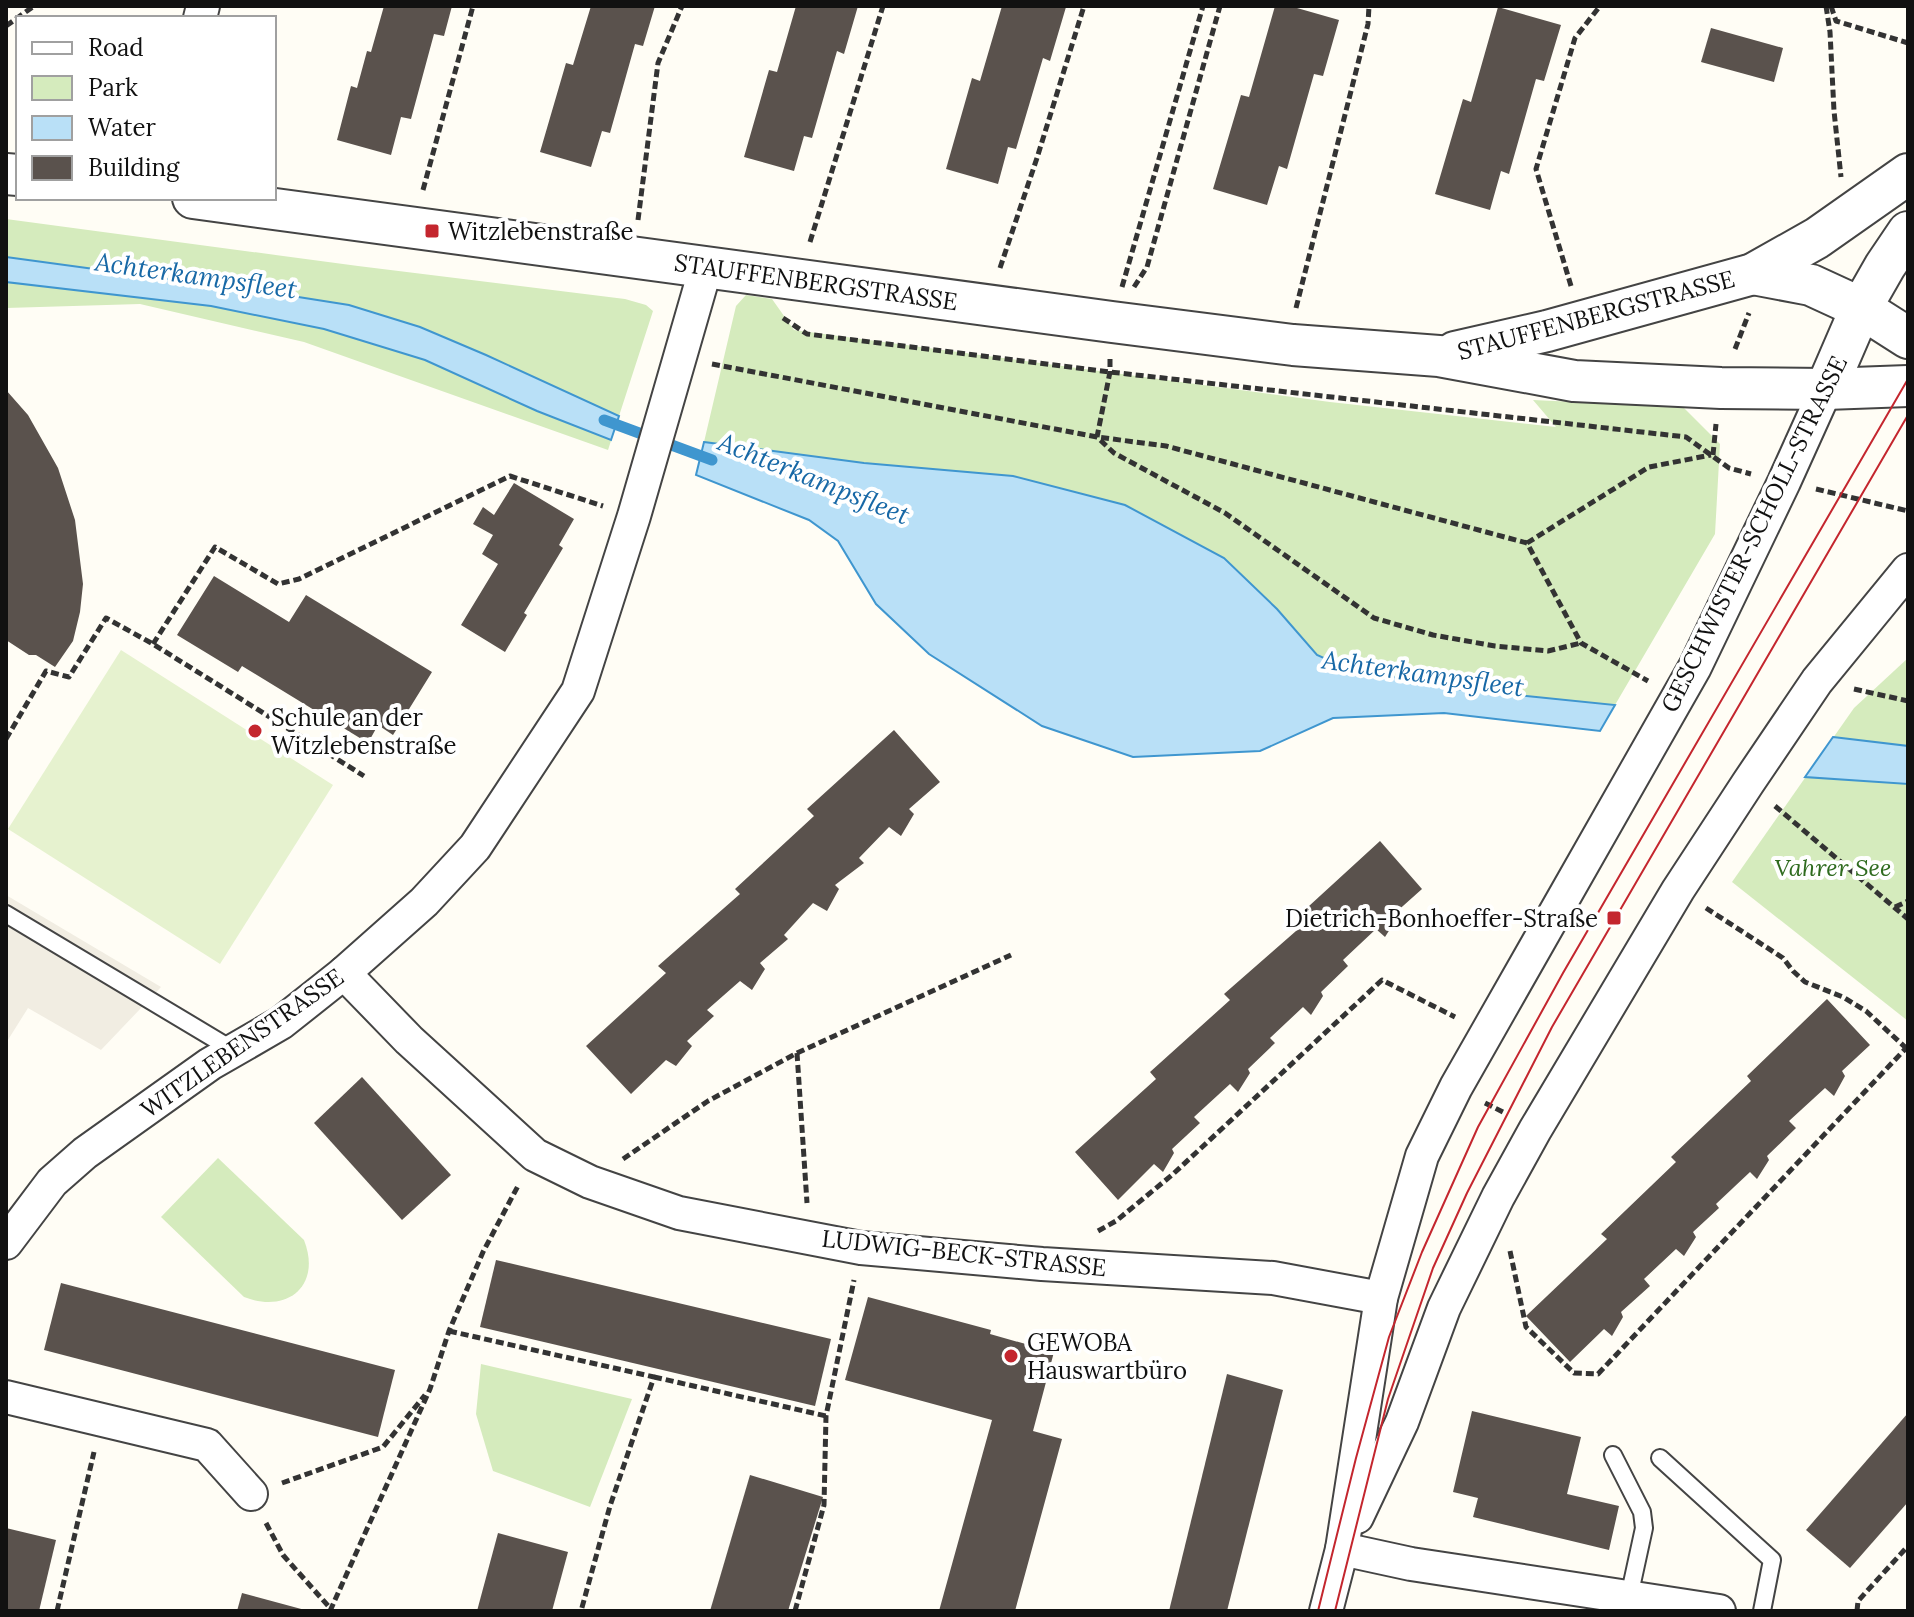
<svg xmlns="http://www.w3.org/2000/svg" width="1914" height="1617" font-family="Lora,serif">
	<rect width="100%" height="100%" fill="#fffdf5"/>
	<!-- green -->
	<g fill="#d5ebbd">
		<path d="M 6,219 L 358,266 L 625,299 L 646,305 L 653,311 L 608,450 L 304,342 L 140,304 L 6,308 Z"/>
		<path d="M 746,295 L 772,299 L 794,330 L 1330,402 L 1556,427 L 1533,400 L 1683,407 L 1720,444 L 1715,534 L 1615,705 L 1447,688 L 1344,667 L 1317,655 L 1277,609 L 1013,476 L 864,463 L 704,442 L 736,306 Z"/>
		<path d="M 1908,658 L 1908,1021 L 1732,882 L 1854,708 Z"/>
		<path d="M 218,1158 L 304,1240 C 322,1286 287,1314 244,1297 L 161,1217 Z"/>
		<path d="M 481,1364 L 632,1399 L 590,1507 L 493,1471 L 476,1414 Z"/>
	</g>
	<!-- pitch -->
	<path fill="#e6f2cf" d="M 121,650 L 333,785 L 220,964 L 8,829 Z"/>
	<!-- plaza -->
	<path fill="#f1ede2" d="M 6,895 L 161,987 L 101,1050 L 28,1008 L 6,1043 Z"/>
	<!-- water -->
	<g fill="#b9e0f7" stroke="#3f96cf" stroke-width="2">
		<path d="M 6,257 L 292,296 L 349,305 L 420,327 L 486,355 L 619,416 L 611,440 L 537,411 L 425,360 L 324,329 L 211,306 L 6,282 Z"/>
		<path d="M 704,442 L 864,463 L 1013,476 L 1125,505 L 1224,558 L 1277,609 L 1317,655 L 1344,667 L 1447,688 L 1615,705 L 1600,731 L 1444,713 L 1333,718 L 1260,751 L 1133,757 L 1042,726 L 929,654 L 876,604 L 838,541 L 809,520 L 696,475 Z"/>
		<path d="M 1833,737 L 1908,746 L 1908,784 L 1805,777 Z"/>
	</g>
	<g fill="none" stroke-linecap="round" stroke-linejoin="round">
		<!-- stream -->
		<path stroke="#3f96cf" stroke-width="11" d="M 604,420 L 712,460"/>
	</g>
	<!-- building -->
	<g fill="#5a524d">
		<path d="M 384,6 L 452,6 L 444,36 L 434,34 L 411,119 L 401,117 L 391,155 L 337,140 L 351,86 L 357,88 L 367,51 L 371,52 Z"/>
		<path d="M 591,6 L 655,6 L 643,46 L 635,44 L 610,133 L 602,131 L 591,167 L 540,152 L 566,63 L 573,65 Z"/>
		<path d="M 796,6 L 858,6 L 844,54 L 837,51 L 812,138 L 804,136 L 794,171 L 744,157 L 769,70 L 777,72 Z"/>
		<path d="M 1002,6 L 1066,7 L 1050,61 L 1043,58 L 1016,149 L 1008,147 L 998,184 L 946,169 L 972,78 L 980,81 Z"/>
		<path d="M 1275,6 L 1290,6 L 1339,20 L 1323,76 L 1314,74 L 1287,169 L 1279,166 L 1267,205 L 1213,189 L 1241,95 L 1249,97 Z"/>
		<path d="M 1498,7 L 1561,25 L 1544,81 L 1536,79 L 1509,174 L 1501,171 L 1490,210 L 1435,194 L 1463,99 L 1471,102 Z"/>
		<path d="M 1711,28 L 1783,48 L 1774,82 L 1701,62 Z"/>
		<path d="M 6,390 L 28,415 L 58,468 L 75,520 L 83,584 L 80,612 L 73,641 L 55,667 L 36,655 L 29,655 L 6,640 Z"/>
		<path d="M 514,483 L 574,519 L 559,545 L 563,548 L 524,613 L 527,615 L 505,652 L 461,625 L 498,564 L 482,554 L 493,535 L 473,524 L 483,507 L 494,515 Z"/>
		<path d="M 214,576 L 289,622 L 306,595 L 432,672 L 393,735 L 378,725 L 368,743 L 242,666 L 238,672 L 177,635 Z"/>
		<path d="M 894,730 L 940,782 L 909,809 L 914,814 L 901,836 L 889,827 L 859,858 L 864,863 L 835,885 L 839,889 L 827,911 L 813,903 L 784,935 L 788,939 L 760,963 L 765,969 L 752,990 L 740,981 L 707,1010 L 714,1016 L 687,1041 L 692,1046 L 676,1066 L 666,1060 L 631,1094 L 586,1046 L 666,973 L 658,966 L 740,894 L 735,889 L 814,816 L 807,809 Z"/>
		<path d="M 1380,841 L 1422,889 L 1394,914 L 1397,918 L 1385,937 L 1376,929 L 1343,960 L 1348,966 L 1321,992 L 1323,996 L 1311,1015 L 1303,1007 L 1270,1038 L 1275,1043 L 1248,1069 L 1250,1073 L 1238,1092 L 1230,1084 L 1194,1117 L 1200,1123 L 1172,1149 L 1174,1153 L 1163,1172 L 1154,1164 L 1118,1200 L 1075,1152 L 1156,1079 L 1150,1072 L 1230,1000 L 1224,994 L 1304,924 L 1297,917 Z"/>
		<path d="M 1827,999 L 1870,1045 L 1842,1071 L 1845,1076 L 1834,1096 L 1825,1088 L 1789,1121 L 1796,1128 L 1767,1156 L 1769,1160 L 1757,1179 L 1750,1172 L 1716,1204 L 1719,1208 L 1693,1232 L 1696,1237 L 1684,1256 L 1676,1249 L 1644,1279 L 1650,1286 L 1621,1312 L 1623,1317 L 1612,1336 L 1604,1329 L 1570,1362 L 1526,1316 L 1607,1239 L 1601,1234 L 1676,1162 L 1671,1157 L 1751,1081 L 1747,1076 Z"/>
		<path d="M 362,1077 L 451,1175 L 402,1220 L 314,1123 Z"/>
		<path d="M 496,1260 L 831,1339 L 815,1406 L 480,1327 Z"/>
		<path d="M 61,1283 L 395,1370 L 378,1437 L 44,1350 Z"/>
		<path d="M 868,1297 L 991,1330 L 990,1334 L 1054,1352 L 1033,1431 L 1062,1439 L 1015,1611 L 939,1611 L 992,1420 L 845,1380 Z"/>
		<path d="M 1227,1374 L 1283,1390 L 1227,1611 L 1169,1611 Z"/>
		<path d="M 1472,1411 L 1581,1437 L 1567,1494 L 1619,1506 L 1609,1550 L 1473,1517 L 1478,1498 L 1453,1492 Z"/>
		<path d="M 1908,1413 L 1908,1502 L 1850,1568 L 1806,1530 Z"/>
		<path d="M 750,1475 L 823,1497 L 788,1611 L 710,1611 Z"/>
		<path d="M 6,1528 L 56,1540 L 39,1611 L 6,1611 Z"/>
		<path d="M 498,1533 L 568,1552 L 552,1611 L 477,1611 Z"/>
		<path d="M 242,1593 L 305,1610 L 304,1611 L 237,1611 Z"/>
	</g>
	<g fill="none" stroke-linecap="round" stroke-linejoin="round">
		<defs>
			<g id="service">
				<path d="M 6,914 L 233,1050"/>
				<path d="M 1613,1455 L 1642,1512 L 1644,1528 L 1629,1597"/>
				<path d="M 1660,1458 L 1772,1560 L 1762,1611"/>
			</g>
			<g id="minor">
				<path d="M 200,18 L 203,6"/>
				<path d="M 344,973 L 409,1040 L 535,1155 L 590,1182 L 679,1213 L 861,1248 L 1042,1264 L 1273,1278 L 1381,1298"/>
				<path d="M 6,1243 L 52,1182 L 85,1153 L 210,1064 L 281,1023 L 344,973 L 424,902 L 475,847 L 578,691 L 634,516 L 706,267"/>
				<path d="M 6,1397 L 207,1445 L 251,1494"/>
				<path d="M 1357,1517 L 1402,1422 L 1444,1308 L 1498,1197 L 1535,1130 L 1678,890 L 1748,783 L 1817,681 L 1908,570"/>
				<path d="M 1342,1549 L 1411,1564 L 1719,1611"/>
				<path d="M 1326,1611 L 1342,1549 L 1381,1298 L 1422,1156 L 1456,1087 L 1695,667 L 1784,482 L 1826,389"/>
			</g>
			<g id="tertiary">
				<path d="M 6,174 L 18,175"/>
				<path d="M 193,198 L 1112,322 L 1293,345 L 1439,356 L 1574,381 L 1721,388 L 1826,389 L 1908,386"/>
				<path d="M 1753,274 L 1811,285 L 1861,308 L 1908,338"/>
				<path d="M 1455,352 L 1547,331 L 1753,274 L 1817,238 L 1908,174"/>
				<path d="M 1826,389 L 1861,308 L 1885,266 L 1908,232"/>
			</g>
		</defs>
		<!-- service casing -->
		<use href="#service" stroke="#444" stroke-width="20"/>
		<!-- minor casing -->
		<use href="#minor" stroke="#444" stroke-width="36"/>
		<!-- tertiary casing -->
		<use href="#tertiary" stroke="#444" stroke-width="44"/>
		<!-- path -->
		<g stroke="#333" stroke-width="5" stroke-dasharray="8 4" stroke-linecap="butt">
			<path d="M 1826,6 L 1830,32 L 1834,111 L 1841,177"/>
			<path d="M 1831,6 L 1836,21 L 1908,43"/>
			<path d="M 6,26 L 34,6"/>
			<path d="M 423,190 L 473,6"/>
			<path d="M 638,220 L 658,63 L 682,6"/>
			<path d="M 810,242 L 883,6"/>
			<path d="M 1000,268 L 1037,158 L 1084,6"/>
			<path d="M 1571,286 L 1536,169 L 1575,38 L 1600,6"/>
			<path d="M 1122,287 L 1203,6"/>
			<path d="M 1134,287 L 1147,267 L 1220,6"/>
			<path d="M 1296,308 L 1368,24 L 1369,6"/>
			<path d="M 783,318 L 807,334 L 1110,372 L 1686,437 L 1729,468 L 1751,474"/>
			<path d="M 1735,349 L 1749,313"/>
			<path d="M 1110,359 L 1110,372 L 1097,437 L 1114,453 L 1225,513 L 1374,618 L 1433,635 L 1495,646 L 1548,651 L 1581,643"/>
			<path d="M 712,364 L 1097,437 L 1166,446 L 1527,543 L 1581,643 L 1648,681"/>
			<path d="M 1713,455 L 1716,424"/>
			<path d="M 1816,489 L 1908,511"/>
			<path d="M 1527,543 L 1649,467 L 1711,455"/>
			<path d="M 153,644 L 215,547 L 278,584 L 299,579 L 510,476 L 603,506"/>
			<path d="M 1854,689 L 1908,701"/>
			<path d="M 6,739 L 46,671 L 69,677 L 106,618 L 153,644 L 364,776"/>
			<path d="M 1775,806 L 1908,919"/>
			<path d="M 1895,907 L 1908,901"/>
			<path d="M 1706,908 L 1783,958 L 1793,971 L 1805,982 L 1843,997 L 1866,1011 L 1906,1048"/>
			<path d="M 797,1053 L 807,1203"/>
			<path d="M 1485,1103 L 1505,1113"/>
			<path d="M 623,1159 L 708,1101 L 797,1053 L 1011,955"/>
			<path d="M 1098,1231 L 1116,1221 L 1172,1175 L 1382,980 L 1455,1017"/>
			<path d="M 1510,1251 L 1526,1327 L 1574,1373 L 1598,1374 L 1908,1046"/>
			<path d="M 449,1331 L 654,1377 L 610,1506 L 581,1611"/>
			<path d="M 654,1377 L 826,1416"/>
			<path d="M 282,1483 L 383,1447 L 425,1395"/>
			<path d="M 266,1523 L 283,1555 L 330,1608"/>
			<path d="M 57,1611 L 94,1452"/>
			<path d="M 330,1611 L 430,1389 L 449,1331 L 483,1252 L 519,1184"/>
			<path d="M 795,1611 L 824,1505 L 826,1416 L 854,1280"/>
			<path d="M 1857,1611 L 1858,1601 L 1908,1546"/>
		</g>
		<!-- service -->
		<use href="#service" stroke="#fff" stroke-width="16"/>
		<!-- minor -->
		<use href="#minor" stroke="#fff" stroke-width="32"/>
		<!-- tertiary -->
		<use href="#tertiary" stroke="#fff" stroke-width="40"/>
		<!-- tram -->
		<g stroke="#c4262e" stroke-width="2">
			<path d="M 1318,1611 L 1356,1458 L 1389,1337 L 1422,1252 L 1478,1127 L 1563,973 L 1908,379"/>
			<path d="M 1335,1611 L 1388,1399 L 1433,1268 L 1467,1193 L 1552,1027 L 1908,415"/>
		</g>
	</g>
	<!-- markers -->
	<g fill="#c4262e" stroke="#fff" stroke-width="3">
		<rect x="424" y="223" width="16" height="16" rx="4"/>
		<circle cx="255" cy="731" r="8"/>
		<rect x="1606" y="910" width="16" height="16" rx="4"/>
		<circle cx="1011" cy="1356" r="8"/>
	</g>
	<g text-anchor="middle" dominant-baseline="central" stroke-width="8" stroke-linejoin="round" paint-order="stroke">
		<!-- poi labels -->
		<g font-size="24" fill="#111" stroke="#fff" text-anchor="start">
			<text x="448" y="231">Witzlebenstraße</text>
			<text x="271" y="717">Schule an der<tspan x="271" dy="28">Witzlebenstraße</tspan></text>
			<text x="1598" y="918" text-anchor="end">Dietrich-Bonhoeffer-Straße</text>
			<text x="1027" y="1342">GEWOBA<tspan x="1027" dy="28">Hauswartbüro</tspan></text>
		</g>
		<!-- street labels -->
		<g font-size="24" fill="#111" stroke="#fff">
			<text transform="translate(816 282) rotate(8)">STAUFFENBERGSTRASSE</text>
			<text transform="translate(1596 315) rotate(-15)">STAUFFENBERGSTRASSE</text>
			<text transform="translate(1754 534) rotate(-64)">GESCHWISTER-SCHOLL-STRASSE</text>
			<text transform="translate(242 1043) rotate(-35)">WITZLEBENSTRASSE</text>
			<text transform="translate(964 1253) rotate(6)">LUDWIG-BECK-STRASSE</text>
		</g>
		<!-- park labels -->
		<g font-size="24" font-style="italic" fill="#2f6b1f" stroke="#fff">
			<text x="1833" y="867">Vahrer See</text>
		</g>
		<!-- water labels -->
		<g font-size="26" font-style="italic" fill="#1768a6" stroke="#fff">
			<text transform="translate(196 275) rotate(8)">Achterkampsfleet</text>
			<text transform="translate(814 478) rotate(22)">Achterkampsfleet</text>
			<text transform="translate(1423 673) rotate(8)">Achterkampsfleet</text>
		</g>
	</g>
	<!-- border -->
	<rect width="1914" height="1617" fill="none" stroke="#111111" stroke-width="16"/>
	<!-- legend -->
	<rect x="16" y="16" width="260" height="184" fill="#ffffff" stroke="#a0a0a0" stroke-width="2"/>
	<rect x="32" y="42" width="40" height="12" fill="#ffffff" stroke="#a0a0a0" stroke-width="2"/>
	<text x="88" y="56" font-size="24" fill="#111111">Road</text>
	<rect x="32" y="76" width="40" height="24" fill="#d5ebbd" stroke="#a0a0a0" stroke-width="2"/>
	<text x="88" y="96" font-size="24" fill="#111111">Park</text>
	<rect x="32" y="116" width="40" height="24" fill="#b9e0f7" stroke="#a0a0a0" stroke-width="2"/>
	<text x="88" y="136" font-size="24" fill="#111111">Water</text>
	<rect x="32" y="156" width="40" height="24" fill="#5a524d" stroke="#a0a0a0" stroke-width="2"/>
	<text x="88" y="176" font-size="24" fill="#111111">Building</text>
</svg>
